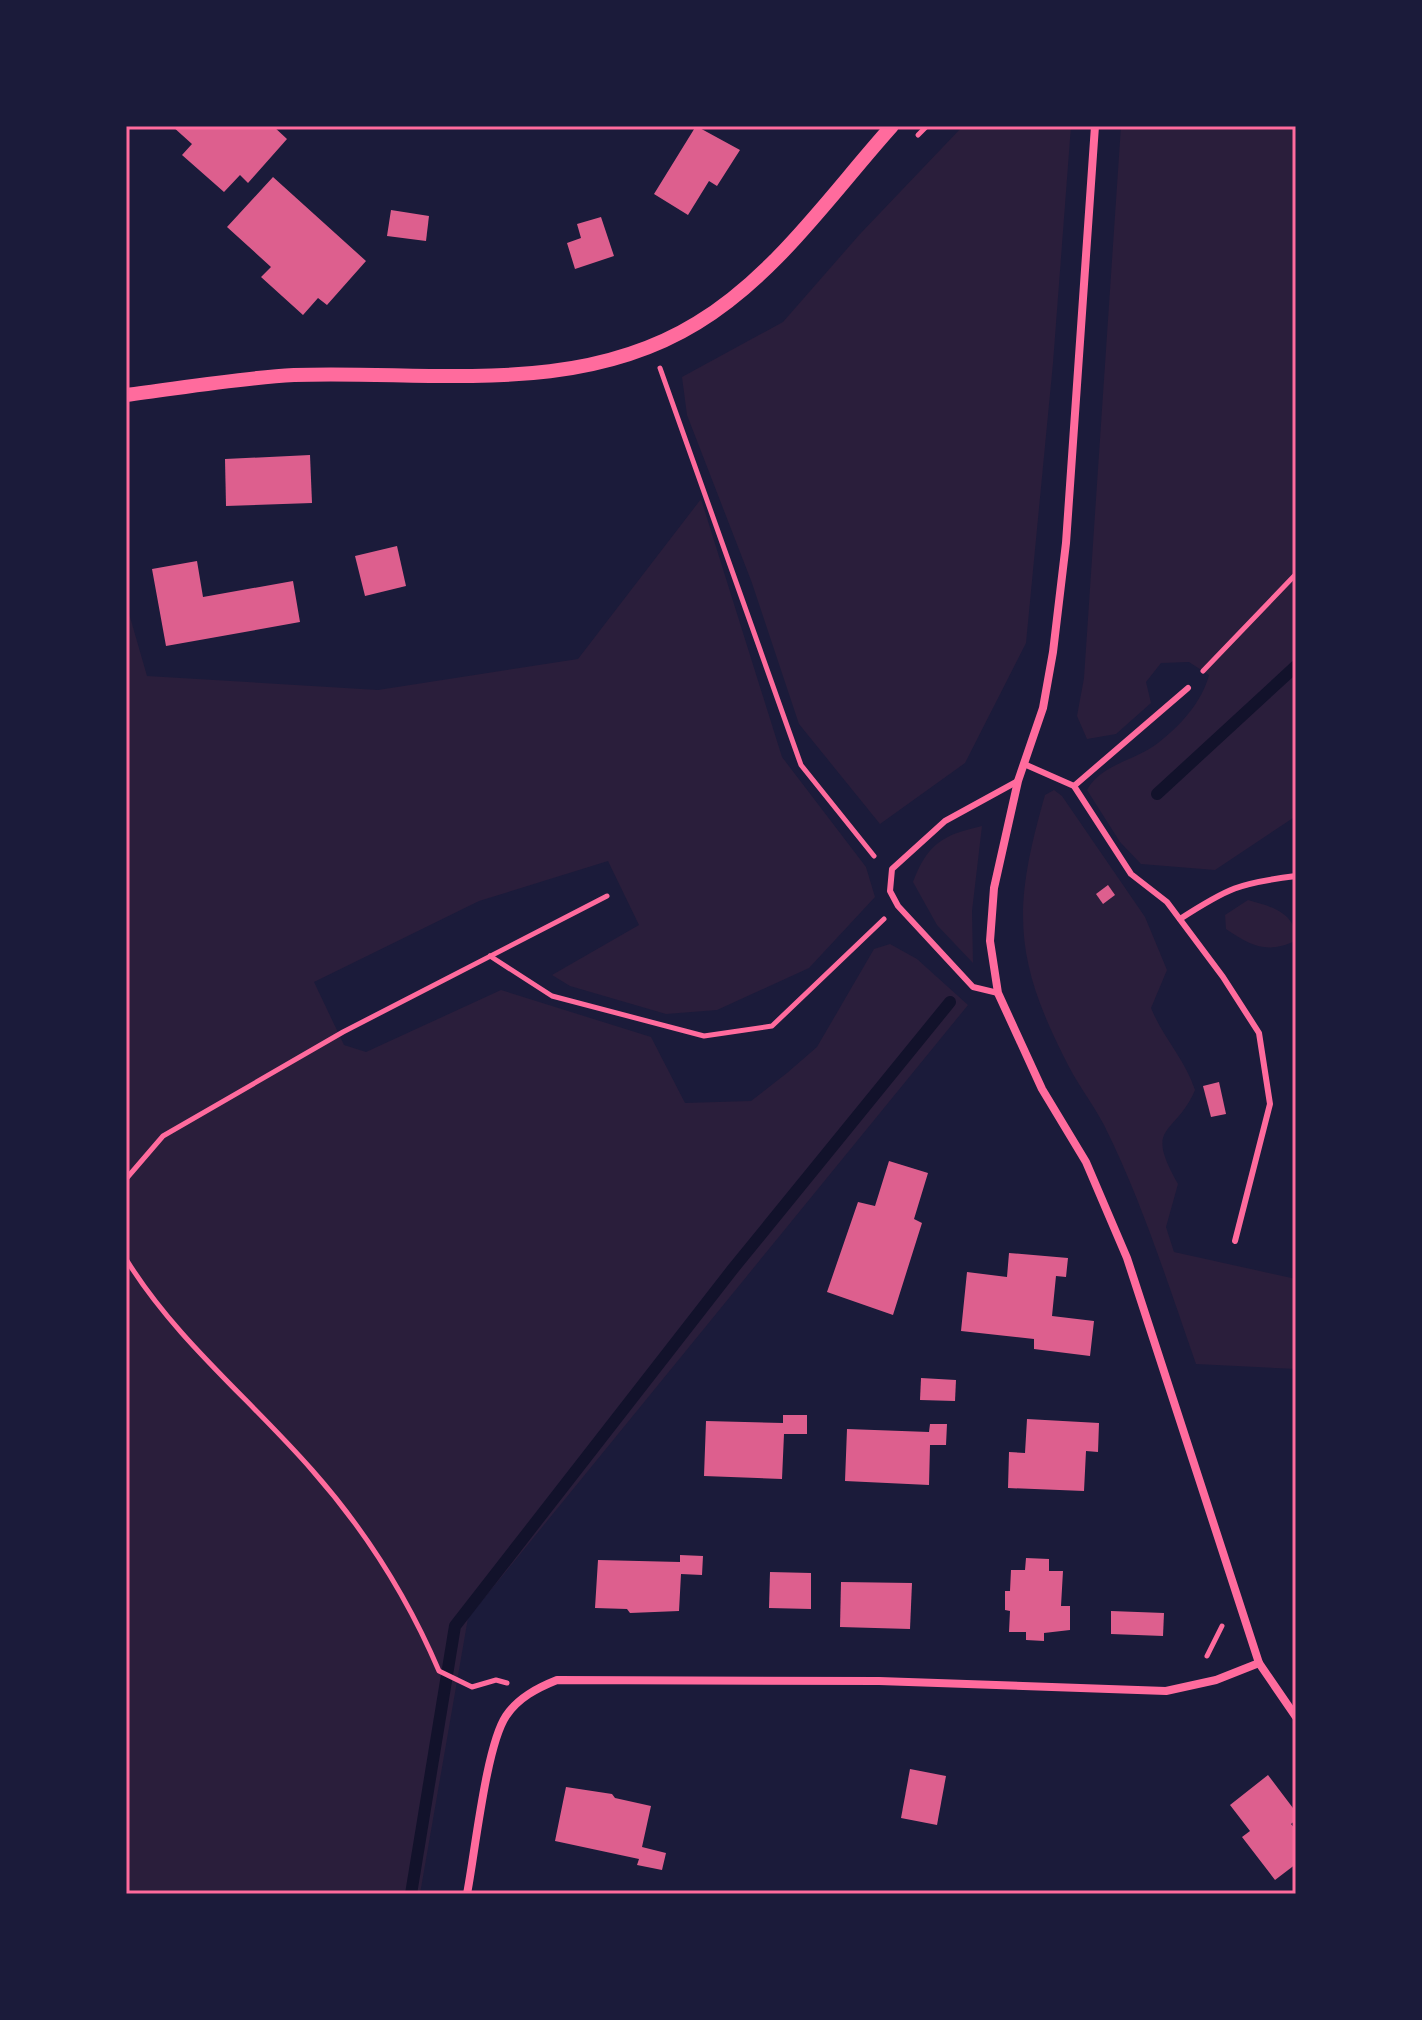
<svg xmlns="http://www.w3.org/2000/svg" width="1422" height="2020" font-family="Figtree,sans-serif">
	<rect width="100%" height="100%" fill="#1b1b3a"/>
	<!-- green -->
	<g fill="#2a1e3b">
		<path d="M 963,126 L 1071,126 L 1053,363 L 1026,643 L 965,763 L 880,824 L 799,724 L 752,583 L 687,415 L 682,377 L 783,322 L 860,234 Z"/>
		<path d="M 1121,126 L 1296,126 L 1296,816 L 1215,870 L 1141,864 L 1120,842 L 1087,790 C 1101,764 1135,761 1158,743 C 1180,726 1202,702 1209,675 L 1189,662 L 1161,663 L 1146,682 L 1151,703 L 1116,734 L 1087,739 L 1077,716 L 1084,678 Z"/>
		<path d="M 701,499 L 782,757 L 866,867 L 875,897 L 809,968 L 717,1010 L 666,1014 L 570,986 L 552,975 L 639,925 L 608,861 L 479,901 L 314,982 L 344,1045 L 366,1052 L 501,990 L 651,1037 L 685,1103 L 751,1101 L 787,1073 L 817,1047 L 874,949 L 890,944 L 917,959 L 968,1005 L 468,1618 L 420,1894 L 126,1894 L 126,603 L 147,676 L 378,690 L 578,659 Z"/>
		<path d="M 1054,790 L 1062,796 L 1145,917 L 1167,970 L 1151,1008 C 1163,1038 1185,1059 1195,1090 C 1175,1137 1143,1123 1178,1184 L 1166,1227 L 1174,1252 L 1296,1279 L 1296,1369 L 1196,1364 C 1168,1284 1142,1201 1104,1125 C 1092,1102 1075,1081 1064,1057 C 1012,954 1014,904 1045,795 Z"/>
		<path d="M 982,826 L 972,911 L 973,963 L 937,925 L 913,882 C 928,843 943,835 982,826 Z"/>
		<path d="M 1248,900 C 1270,906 1298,913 1295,941 C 1267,954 1251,946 1226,929 L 1225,915 Z"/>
	</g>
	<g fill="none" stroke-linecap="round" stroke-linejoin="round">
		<!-- stream -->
		<g stroke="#12122b" stroke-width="12">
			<path d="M 1157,794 L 1296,666"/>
			<path d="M 411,1894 L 455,1626 L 732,1270 L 950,1002"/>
		</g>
	</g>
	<!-- building -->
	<g fill="#dd5f8e">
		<path d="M 172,126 L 273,126 L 287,139 L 248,183 L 240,175 L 224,192 L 182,155 L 192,144 Z"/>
		<path d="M 696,126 L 740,150 L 717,186 L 709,181 L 688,215 L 654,194 Z"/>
		<path d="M 273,177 L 366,261 L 327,305 L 318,298 L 303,315 L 261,277 L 271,267 L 227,227 Z"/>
		<path d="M 391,210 L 429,216 L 426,241 L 387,236 Z"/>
		<path d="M 601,217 L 614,256 L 575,269 L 567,243 L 581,238 L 577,224 Z"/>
		<path d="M 310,455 L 312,503 L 226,506 L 225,459 Z"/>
		<path d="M 397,546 L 406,586 L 365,596 L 355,556 Z"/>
		<path d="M 197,561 L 203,597 L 293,581 L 300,622 L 166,646 L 152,569 Z"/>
		<path d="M 1108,885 L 1115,895 L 1103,904 L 1096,894 Z"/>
		<path d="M 1219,1082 L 1226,1114 L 1211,1117 L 1203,1086 Z"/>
		<path d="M 889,1161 L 928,1173 L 914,1219 L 922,1223 L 893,1315 L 827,1292 L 858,1202 L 875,1206 Z"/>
		<path d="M 1009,1253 L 1068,1258 L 1066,1277 L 1056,1276 L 1052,1316 L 1094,1321 L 1090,1356 L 1034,1349 L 1034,1339 L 961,1331 L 967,1272 L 1007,1277 Z"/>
		<path d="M 921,1378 L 956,1380 L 955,1401 L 920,1400 Z"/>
		<path d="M 783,1415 L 807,1415 L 807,1434 L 784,1434 L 782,1479 L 704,1476 L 706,1421 L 783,1423 Z"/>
		<path d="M 1027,1419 L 1099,1423 L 1098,1452 L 1086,1451 L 1084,1491 L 1008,1488 L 1009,1452 L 1025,1453 Z"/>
		<path d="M 930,1424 L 947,1424 L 946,1445 L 930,1445 L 929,1485 L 845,1481 L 847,1429 L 929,1432 Z"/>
		<path d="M 680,1555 L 703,1556 L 702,1575 L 681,1574 L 679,1611 L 630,1613 L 627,1609 L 595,1608 L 598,1560 L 680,1562 Z"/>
		<path d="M 1026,1558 L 1049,1559 L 1049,1571 L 1063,1571 L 1061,1606 L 1070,1606 L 1070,1630 L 1044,1633 L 1044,1641 L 1026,1640 L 1026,1632 L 1009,1632 L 1010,1611 L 1005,1610 L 1005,1591 L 1010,1591 L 1011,1570 L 1025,1570 Z"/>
		<path d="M 770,1572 L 811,1573 L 811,1609 L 769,1608 Z"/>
		<path d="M 841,1582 L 912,1583 L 910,1629 L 840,1627 Z"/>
		<path d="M 1111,1611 L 1164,1613 L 1163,1636 L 1111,1634 Z"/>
		<path d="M 910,1769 L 946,1776 L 937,1825 L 901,1818 Z"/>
		<path d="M 1268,1775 L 1296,1812 L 1296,1820 L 1291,1824 L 1296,1830 L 1296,1864 L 1275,1880 L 1242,1837 L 1250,1831 L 1230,1805 Z"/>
		<path d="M 566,1787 L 612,1794 L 615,1798 L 651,1806 L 642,1847 L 666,1853 L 662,1870 L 637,1865 L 639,1859 L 555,1841 Z"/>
	</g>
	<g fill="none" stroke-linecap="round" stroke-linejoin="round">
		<!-- path -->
		<g stroke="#ff6b9d" stroke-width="5">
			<path d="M 918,135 L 927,126"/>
			<path d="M 660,368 L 801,765 L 874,856"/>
			<path d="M 1203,671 L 1296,574"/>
			<path d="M 490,956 L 552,996 L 704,1036 L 772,1026 L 884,919"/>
			<path d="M 126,1179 L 163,1136 L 343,1032 L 607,896"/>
			<path d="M 126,1259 C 175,1339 250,1399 312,1470 C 366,1531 407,1596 439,1671 L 472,1687 L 496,1680 L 507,1683"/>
			<path d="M 1207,1656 L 1222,1626"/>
		</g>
		<!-- service -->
		<g stroke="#ff6b9d" stroke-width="6">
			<path d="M 1024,764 L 1074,786 L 1131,874 L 1167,902 L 1223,977 L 1259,1033 L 1270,1104 L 1235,1241"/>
			<path d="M 1074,786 L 1188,688"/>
			<path d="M 1180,919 C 1228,888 1239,883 1296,876"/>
			<path d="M 998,993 L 973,987 L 898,906 L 890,891 L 892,869 L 945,821 L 1018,781"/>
		</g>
		<!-- minor -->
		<g stroke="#ff6b9d" stroke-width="8">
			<path d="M 1095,126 L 1066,543 L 1053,652 L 1043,708 L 1018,781 L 994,888 L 990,941 L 998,993 L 1042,1089 L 1086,1162 L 1127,1258 L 1259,1663 L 1296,1717"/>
			<path d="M 467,1894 C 475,1853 486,1746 506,1716 C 518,1698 537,1688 557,1680 L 879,1681 L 1166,1691 L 1216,1680 L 1259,1663"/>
		</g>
		<!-- tertiary -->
		<path stroke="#ff6b9d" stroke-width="14" d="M 126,395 C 181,388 239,378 294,375 C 429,370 575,398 697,323 C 776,275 831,194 892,126"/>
	</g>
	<!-- border -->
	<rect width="1422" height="2020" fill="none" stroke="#1b1b3a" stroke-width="256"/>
	<rect x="128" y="128" width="1166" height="1764" fill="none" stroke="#ff6b9d" stroke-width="3"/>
</svg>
